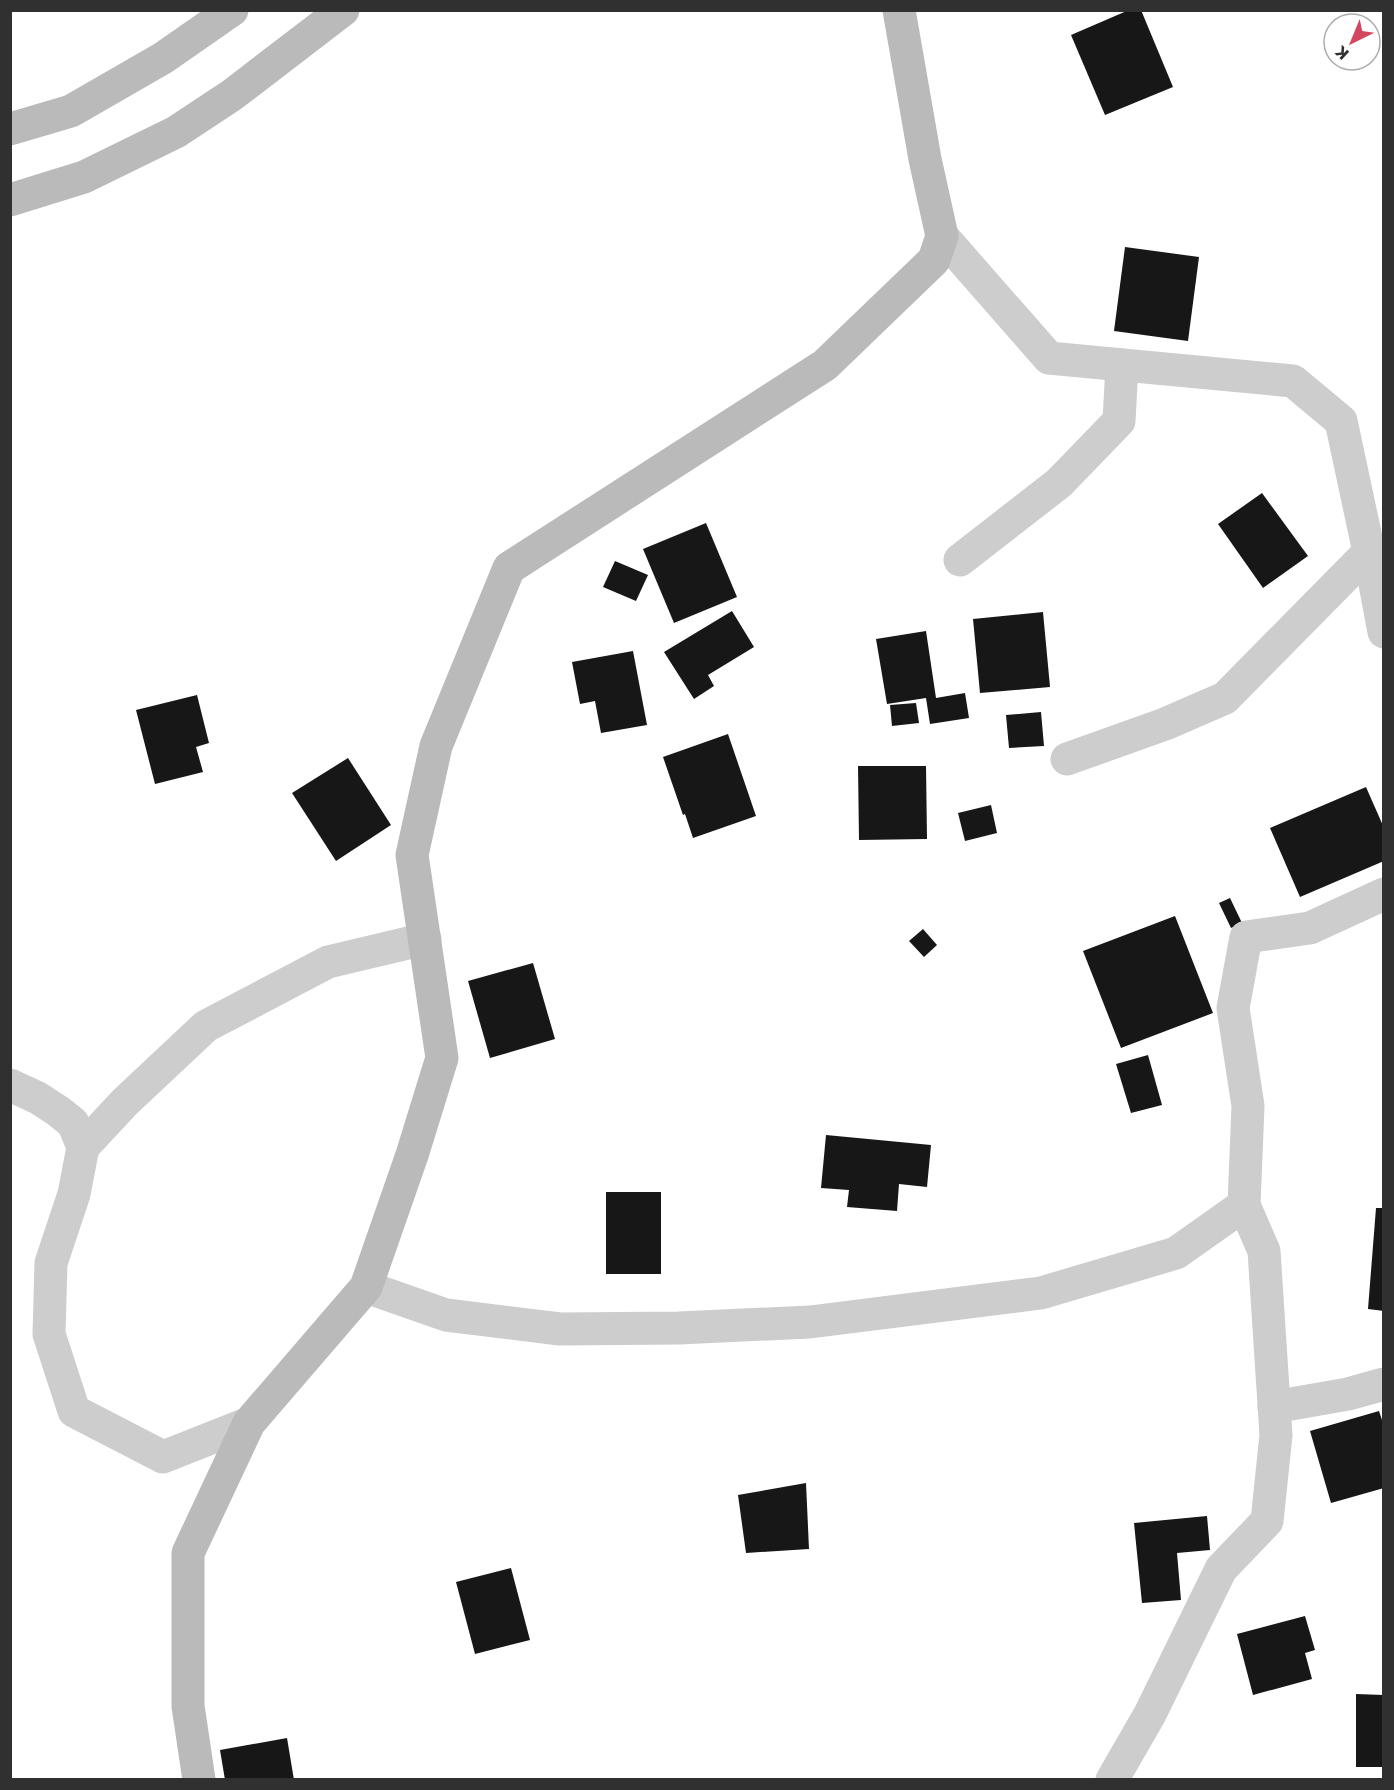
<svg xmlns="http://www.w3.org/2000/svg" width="1394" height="1790" font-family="Jost,sans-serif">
	<rect width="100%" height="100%" fill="#fff"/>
	<!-- building -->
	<g fill="#171717">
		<path d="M 1129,10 L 1141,10 L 1173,87 L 1105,115 L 1071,35 Z"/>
		<path d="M 1125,247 L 1199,257 L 1188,341 L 1114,331 Z"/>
		<path d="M 1262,493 L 1308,556 L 1263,588 L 1218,524 Z"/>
		<path d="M 706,523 L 737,597 L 674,623 L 643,549 Z"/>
		<path d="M 615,561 L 648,575 L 636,601 L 603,587 Z"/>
		<path d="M 732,611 L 754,647 L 708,675 L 714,686 L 694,699 L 664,652 Z"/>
		<path d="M 1043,612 L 1050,687 L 980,693 L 973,619 Z"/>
		<path d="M 926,631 L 936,698 L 965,693 L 969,718 L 930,724 L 926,698 L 887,704 L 876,639 Z"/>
		<path d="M 633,651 L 647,725 L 601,733 L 595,701 L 580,704 L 572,662 Z"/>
		<path d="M 197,695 L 209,743 L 196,747 L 203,772 L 155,784 L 136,710 Z"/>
		<path d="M 916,703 L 919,723 L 892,726 L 890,705 Z"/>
		<path d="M 1041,712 L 1044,746 L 1009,748 L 1006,715 Z"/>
		<path d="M 728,734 L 756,816 L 693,838 L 685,814 L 683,815 L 663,757 Z"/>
		<path d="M 348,758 L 391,825 L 336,861 L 292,793 Z"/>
		<path d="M 858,766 L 926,766 L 927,839 L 859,840 Z"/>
		<path d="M 1366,787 L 1384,828 L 1384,861 L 1300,897 L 1270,828 Z"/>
		<path d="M 991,805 L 997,833 L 965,841 L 958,813 Z"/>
		<path d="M 1230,898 L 1242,923 L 1231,928 L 1219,903 Z"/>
		<path d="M 1175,916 L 1213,1013 L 1121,1048 L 1083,951 Z"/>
		<path d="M 923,929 L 937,945 L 924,957 L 909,941 Z"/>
		<path d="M 533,963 L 555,1039 L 490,1058 L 468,981 Z"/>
		<path d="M 1148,1055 L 1162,1105 L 1131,1113 L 1116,1064 Z"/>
		<path d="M 826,1135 L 931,1145 L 927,1187 L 899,1184 L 897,1211 L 847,1207 L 849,1190 L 821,1188 Z"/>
		<rect x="606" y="1192" width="55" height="82"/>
		<path d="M 1376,1208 L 1384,1208 L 1384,1311 L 1368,1309 Z"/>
		<path d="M 1379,1411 L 1384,1426 L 1384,1488 L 1331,1503 L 1310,1431 Z"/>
		<path d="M 806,1483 L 809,1549 L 746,1553 L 738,1495 Z"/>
		<path d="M 1207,1516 L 1210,1550 L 1177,1553 L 1181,1600 L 1142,1603 L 1134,1523 Z"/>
		<path d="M 511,1568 L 530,1640 L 475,1654 L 456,1582 Z"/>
		<path d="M 1305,1616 L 1315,1650 L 1305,1653 L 1312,1679 L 1253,1695 L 1237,1634 Z"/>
		<path d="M 1356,1694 L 1384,1695 L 1384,1767 L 1356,1767 Z"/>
		<path d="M 287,1738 L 294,1780 L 225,1780 L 220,1750 Z"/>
	</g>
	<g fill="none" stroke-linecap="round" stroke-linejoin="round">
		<!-- street -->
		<g stroke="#cdcdcd" stroke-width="33">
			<path d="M 942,236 L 1049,358 L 1293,381 L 1341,421 L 1369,552 L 1384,632"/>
			<path d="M 960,560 L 1059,483 L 1119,421 L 1122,365"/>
			<path d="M 1067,759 L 1165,724 L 1225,698 L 1369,552"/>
			<path d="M 10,1085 L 38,1098 L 58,1111 L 73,1123 L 83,1147 L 74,1194 L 51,1263 L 49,1334 L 74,1411 L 163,1457 L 249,1423"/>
			<path d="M 83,1147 L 125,1102 L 206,1026 L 328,962 L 425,939"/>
			<path d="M 1244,1205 L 1248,1106 L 1233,1008 L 1246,937 L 1310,928 L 1384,894"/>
			<path d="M 366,1287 L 446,1315 L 560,1329 L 679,1328 L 810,1322 L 1041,1293 L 1176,1253 L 1244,1205 L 1264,1251 L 1276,1435 L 1267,1521 L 1221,1569 L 1150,1714 L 1112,1780"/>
			<path d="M 1274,1407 L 1348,1394 L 1384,1384"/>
		</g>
		<!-- secondary -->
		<g stroke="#bababa" stroke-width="33">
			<path d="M 10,129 L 71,111 L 163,58 L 232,10"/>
			<path d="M 10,200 L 84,177 L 176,132 L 232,95 L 343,10"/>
			<path d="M 199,1780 L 188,1706 L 188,1553 L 249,1423 L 366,1287 L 412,1155 L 442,1058 L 412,855 L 436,746 L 509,568 L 825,365 L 934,260 L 942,236 L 925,159 L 899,10"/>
		</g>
	</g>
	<!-- border -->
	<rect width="1394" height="1790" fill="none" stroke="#303030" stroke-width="24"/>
	<!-- north arrow -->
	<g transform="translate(1352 42) rotate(223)"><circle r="28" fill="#ffffff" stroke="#acacac" stroke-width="1.5"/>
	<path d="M0-4.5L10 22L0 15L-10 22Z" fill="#d34660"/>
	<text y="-9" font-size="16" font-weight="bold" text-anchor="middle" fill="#303030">K</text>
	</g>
</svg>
